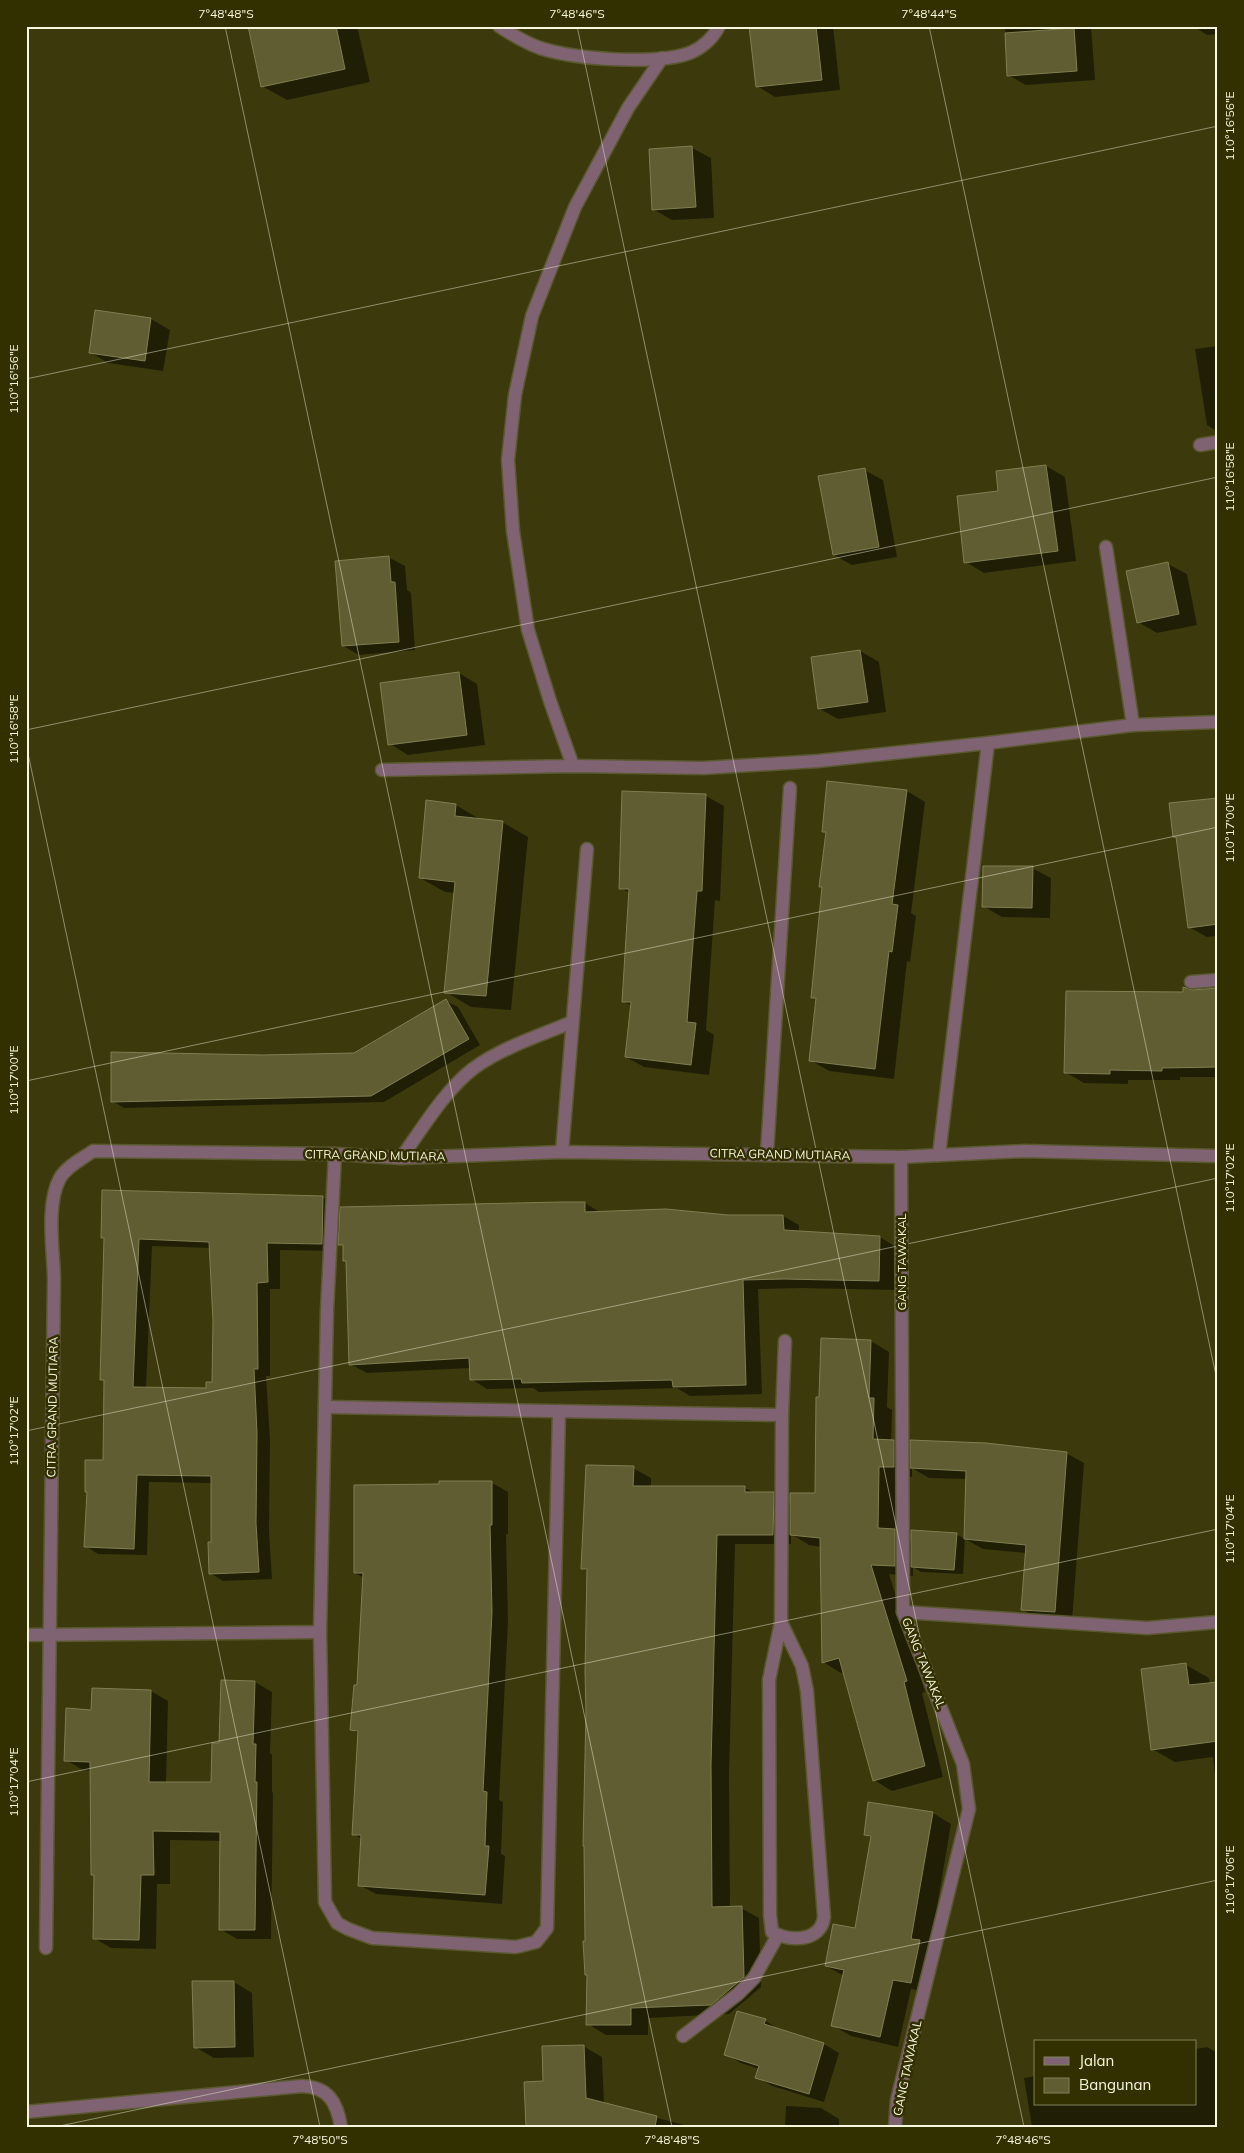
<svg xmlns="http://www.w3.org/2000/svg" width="1244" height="2153" font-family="Mulish,sans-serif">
	<rect width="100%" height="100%" fill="#3c3a0d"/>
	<!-- shadow -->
	<g fill="#0007" fill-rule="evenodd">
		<path d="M 249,26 L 357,26 L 370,82 L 287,100 L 262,86 Z"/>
		<path d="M 751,26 L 833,26 L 840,90 L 775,97 L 757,86 Z"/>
		<path d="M 1005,26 L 1091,26 L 1095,80 L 1026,85 L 1008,75 Z"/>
		<path d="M 1193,26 L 1218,26 L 1218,34 L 1207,35 Z"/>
		<path d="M 692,148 L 711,158 L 714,218 L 672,220 L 653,209 Z"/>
		<path d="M 96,311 L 151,319 L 170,330 L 163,371 L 108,363 L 90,352 Z"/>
		<path d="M 1218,346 L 1218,432 L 1207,425 L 1195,349 Z"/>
		<path d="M 1046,466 L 1065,477 L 1076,561 L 984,573 L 966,562 L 1000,492 Z"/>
		<path d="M 864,470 L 883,480 L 897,557 L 852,565 L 834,555 Z"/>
		<path d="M 388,557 L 405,566 L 407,590 L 411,593 L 415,650 L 359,655 L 343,646 Z"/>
		<path d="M 1168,564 L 1187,574 L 1197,625 L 1157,633 L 1138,622 Z"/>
		<path d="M 860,651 L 879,662 L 886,712 L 838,719 L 820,709 Z"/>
		<path d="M 459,673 L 477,684 L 485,745 L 408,755 L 390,744 Z"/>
		<path d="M 907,791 L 925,802 L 911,913 L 916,916 L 910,962 L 907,961 L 894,1079 L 829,1071 L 810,1060 L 817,1000 L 812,997 L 827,833 L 823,831 Z"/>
		<path d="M 706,796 L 724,806 L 720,901 L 715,900 L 706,1030 L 714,1035 L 709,1075 L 644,1067 L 626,1057 L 632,1006 L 623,1001 L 630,893 L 620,888 Z"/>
		<path d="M 1218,798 L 1218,936 L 1207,937 L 1189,927 L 1178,839 L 1174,836 Z"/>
		<path d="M 456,805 L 481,820 L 502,822 L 528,837 L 511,1010 L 471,1007 L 446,992 L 455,893 L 445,892 L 420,878 Z"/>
		<path d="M 1032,868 L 1051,878 L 1050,918 L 1002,917 L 983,906 Z"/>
		<path d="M 1218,989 L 1218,1077 L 1180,1077 L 1180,1080 L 1128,1080 L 1128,1084 L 1084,1083 L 1065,1072 L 1184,994 Z"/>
		<path d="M 446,1001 L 458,1007 L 480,1045 L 384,1102 L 124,1108 L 112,1101 L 262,1056 L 355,1055 Z"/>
		<path d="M 323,1197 L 336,1205 L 335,1251 L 280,1250 L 280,1289 L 270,1289 L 270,1376 L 266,1376 L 270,1441 L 269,1531 L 272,1579 L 223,1581 L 210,1573 L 212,1483 L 149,1482 L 147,1555 L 98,1554 L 85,1546 L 104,1461 L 105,1381 L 101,1379 L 106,1240 L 102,1237 ZM 152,1246 L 211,1248 L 215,1321 L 213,1383 L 208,1389 L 146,1388 Z"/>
		<path d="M 585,1203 L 601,1213 L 783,1216 L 799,1225 L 799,1232 L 880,1237 L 896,1247 L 895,1290 L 801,1288 L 758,1289 L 762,1394 L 690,1396 L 677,1388 L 539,1392 L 533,1388 L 487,1389 L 471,1379 L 471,1368 L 367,1373 L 350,1364 L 347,1261 L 344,1247 L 340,1244 Z"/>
		<path d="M 871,1341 L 889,1352 L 887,1407 L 892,1410 L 891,1441 L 912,1451 L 1066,1453 L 1084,1463 L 1072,1621 L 1039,1619 L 1022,1609 L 1026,1553 L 983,1549 L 965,1539 L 963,1574 L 921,1572 L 913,1567 L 913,1576 L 889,1574 L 925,1692 L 922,1693 L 943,1777 L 892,1791 L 874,1780 L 844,1672 L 841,1673 L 823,1662 L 821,1547 L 809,1545 L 791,1534 L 791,1544 L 735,1544 L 729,1775 L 730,1908 L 741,1908 L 759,1918 L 761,1987 L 729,2014 L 648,2018 L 648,2035 L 606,2035 L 588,2024 L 588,1572 L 583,1568 L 633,1468 L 651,1478 L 651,1487 L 745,1488 L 755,1493 L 773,1494 L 791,1504 L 817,1495 L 820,1398 ZM 912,1468 L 929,1478 L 967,1479 L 965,1539 L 956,1534 L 912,1540 L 896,1531 L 897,1476 L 912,1477 Z"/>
		<path d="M 440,1482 L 492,1483 L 508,1492 L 508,1534 L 506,1534 L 508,1622 L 499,1800 L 503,1802 L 501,1854 L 505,1856 L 502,1904 L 376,1894 L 359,1885 L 362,1839 L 353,1834 L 359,1734 L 352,1729 L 358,1687 L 364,1578 L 355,1573 L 440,1485 Z"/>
		<path d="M 1186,1665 L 1209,1678 L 1210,1684 L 1218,1684 L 1218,1802 L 1213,1757 L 1175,1762 L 1152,1749 Z"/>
		<path d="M 255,1682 L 272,1692 L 270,1753 L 272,1755 L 272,1792 L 273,1793 L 271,1939 L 237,1939 L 220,1929 L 222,1841 L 170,1840 L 170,1884 L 157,1884 L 156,1949 L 111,1948 L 94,1938 L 95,1876 L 92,1875 L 92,1771 L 83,1770 L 66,1760 L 93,1711 L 151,1691 L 168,1701 L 166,1783 L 212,1783 L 221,1744 Z"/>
		<path d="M 933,1813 L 951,1824 L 930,1948 L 930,1993 L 911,1989 L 898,2047 L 851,2036 L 832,2025 L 844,1976 L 826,1966 L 856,1929 L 872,1838 L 865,1834 Z"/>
		<path d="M 1218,1855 L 1218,1881 L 1215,1856 Z"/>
		<path d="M 234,1982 L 252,1993 L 254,2057 L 214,2058 L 195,2047 Z"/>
		<path d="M 765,2020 L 780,2031 L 824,2044 L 839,2053 L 824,2102 L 772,2086 L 757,2077 L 759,2069 L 741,2063 L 725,2054 Z"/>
		<path d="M 583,2046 L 602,2057 L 604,2104 L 692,2127 L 527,2127 L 544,2082 Z"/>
		<path d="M 1207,2047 L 1218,2053 L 1218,2127 L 1032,2127 L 1024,2078 L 1035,2076 L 1035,2104 L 1195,2104 L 1195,2049 Z"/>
		<path d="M 786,2106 L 821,2108 L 839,2119 L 839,2127 L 785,2127 Z"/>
	</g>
	<!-- building -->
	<g fill="#5f5d31" stroke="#807e52" fill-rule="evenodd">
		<path d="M 248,26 L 336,26 L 345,69 L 261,87 Z"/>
		<path d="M 749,26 L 816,26 L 822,80 L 756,87 Z"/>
		<path d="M 1074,28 L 1077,71 L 1007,76 L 1005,33 Z"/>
		<path d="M 692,146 L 696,207 L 652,210 L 649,149 Z"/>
		<path d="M 95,310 L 151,318 L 145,361 L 89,353 Z"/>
		<path d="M 1046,465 L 1058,551 L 964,563 L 957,496 L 998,491 L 996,471 Z"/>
		<path d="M 865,468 L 879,547 L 833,555 L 818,476 Z"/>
		<path d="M 389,556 L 391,582 L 395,582 L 399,642 L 342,646 L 335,561 Z"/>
		<path d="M 1168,562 L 1179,614 L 1137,623 L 1126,571 Z"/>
		<path d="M 860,650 L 868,702 L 818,709 L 811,657 Z"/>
		<path d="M 459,672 L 467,735 L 388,745 L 380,683 Z"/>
		<path d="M 827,781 L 907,790 L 892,904 L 898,905 L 892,952 L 889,951 L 875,1069 L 809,1061 L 816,998 L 811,998 L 822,887 L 819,887 L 826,832 L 822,832 Z"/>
		<path d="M 622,791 L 706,794 L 702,891 L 697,891 L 687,1022 L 696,1023 L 691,1065 L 625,1057 L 631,1002 L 622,1002 L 629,889 L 619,889 Z"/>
		<path d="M 1218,798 L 1218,924 L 1188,928 L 1176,837 L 1173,837 L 1169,803 Z"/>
		<path d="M 426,800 L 456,804 L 455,816 L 503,821 L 486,996 L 444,993 L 455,882 L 419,878 Z"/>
		<path d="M 983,866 L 1033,866 L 1032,908 L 982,907 Z"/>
		<path d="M 1183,987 L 1192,990 L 1218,988 L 1218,1067 L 1162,1068 L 1162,1071 L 1110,1070 L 1110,1074 L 1064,1073 L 1066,991 L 1183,992 Z"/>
		<path d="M 446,999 L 469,1039 L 371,1096 L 111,1102 L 111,1052 L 262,1055 L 354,1053 Z"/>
		<path d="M 102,1190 L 323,1196 L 322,1244 L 267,1243 L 268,1282 L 257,1283 L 258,1369 L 254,1369 L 257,1433 L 256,1523 L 259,1572 L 209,1574 L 208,1542 L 211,1542 L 211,1476 L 137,1475 L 134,1549 L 84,1547 L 87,1492 L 85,1492 L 85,1460 L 103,1460 L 104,1380 L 100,1380 L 104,1238 L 101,1238 ZM 139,1239 L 209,1242 L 213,1321 L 212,1382 L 206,1382 L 206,1388 L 133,1387 Z"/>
		<path d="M 560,1202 L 585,1202 L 585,1212 L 666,1209 L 728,1215 L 783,1215 L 784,1230 L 880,1236 L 879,1281 L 784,1279 L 743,1280 L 746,1385 L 673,1387 L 672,1380 L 522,1383 L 521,1379 L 470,1380 L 469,1358 L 349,1365 L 346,1261 L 343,1261 L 343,1245 L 338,1245 L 340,1207 Z"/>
		<path d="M 821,1338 L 871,1340 L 869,1398 L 874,1398 L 873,1439 L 894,1440 L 894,1467 L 879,1467 L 878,1528 L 895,1529 L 895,1566 L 871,1565 L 907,1681 L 904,1682 L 925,1766 L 873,1781 L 839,1658 L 822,1663 L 820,1538 L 790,1535 L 790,1493 L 815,1493 L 816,1397 L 819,1397 Z"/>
		<path d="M 910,1440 L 986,1443 L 1067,1452 L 1055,1612 L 1021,1610 L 1026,1545 L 964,1539 L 966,1471 L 910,1468 Z"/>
		<path d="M 586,1465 L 634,1466 L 633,1486 L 745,1486 L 745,1492 L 774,1492 L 773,1535 L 717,1535 L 711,1764 L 712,1907 L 742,1906 L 744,1977 L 711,2005 L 631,2008 L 631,2025 L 586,2025 L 587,1975 L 585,1975 L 583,1941 L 585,1941 L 584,1846 L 583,1846 L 586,1712 L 585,1672 L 587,1569 L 581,1569 Z"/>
		<path d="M 439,1481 L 492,1481 L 492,1525 L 490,1525 L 492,1612 L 483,1791 L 487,1792 L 485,1846 L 489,1846 L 485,1895 L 358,1886 L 361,1835 L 352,1835 L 358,1731 L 350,1730 L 354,1685 L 357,1685 L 363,1573 L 354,1573 L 354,1485 L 439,1484 Z"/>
		<path d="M 911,1530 L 957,1533 L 954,1570 L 911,1567 Z"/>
		<path d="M 1186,1663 L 1189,1685 L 1218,1682 L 1218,1741 L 1151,1750 L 1141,1669 Z"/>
		<path d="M 221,1680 L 255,1681 L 253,1744 L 256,1744 L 255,1782 L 257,1782 L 255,1930 L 219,1930 L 220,1832 L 153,1831 L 154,1875 L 141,1875 L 139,1940 L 93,1939 L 94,1875 L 91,1875 L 90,1762 L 64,1761 L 66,1708 L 91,1710 L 92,1688 L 151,1690 L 149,1782 L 211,1782 L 212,1743 L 219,1743 Z"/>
		<path d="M 868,1802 L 933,1812 L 911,1939 L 920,1940 L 911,1983 L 893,1980 L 880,2037 L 831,2026 L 844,1970 L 825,1966 L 833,1924 L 855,1928 L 871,1836 L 864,1835 Z"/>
		<path d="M 192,1981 L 234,1981 L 235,2047 L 194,2048 Z"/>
		<path d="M 737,2011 L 766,2019 L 764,2024 L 824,2043 L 809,2094 L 755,2078 L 759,2066 L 724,2055 Z"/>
		<path d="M 584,2045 L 586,2098 L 657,2116 L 655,2127 L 526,2127 L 524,2082 L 543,2081 L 542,2046 Z"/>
	</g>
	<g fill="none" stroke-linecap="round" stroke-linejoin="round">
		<defs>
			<g id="lane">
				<path d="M 1200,445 L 1218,442"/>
				<path d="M 562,1152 L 587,849"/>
				<path d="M 401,1158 C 422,1129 445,1090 474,1068 C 503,1047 539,1036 572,1022"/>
			</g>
			<g id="street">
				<path d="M 499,26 C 511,34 526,43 540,48 C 574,59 658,66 692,52 C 703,47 714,37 719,26"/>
				<path d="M 1106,547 L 1133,725"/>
				<path d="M 988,743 L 1133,725 L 1218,722"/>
				<path d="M 573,766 L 550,701 L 528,630 L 513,531 L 508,460 L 515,395 L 532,316 L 575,207 L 628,108 L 662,58"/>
				<path d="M 382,770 L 573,766 L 703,768 L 818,761 L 988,743 L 939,1155"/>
				<path d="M 1191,982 L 1218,980"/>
				<path d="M 767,1153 L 790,788"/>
				<path d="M 325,1407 L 782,1415"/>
				<path d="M 903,1612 L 1147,1628 L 1218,1622"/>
				<path d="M 781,1622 L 802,1666 L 807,1691 L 824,1917 C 821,1942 790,1942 772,1932 L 770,1915 L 769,1680 L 781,1622 L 782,1415 L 785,1341"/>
				<path d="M 320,1632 L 325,1902 L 337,1923 L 348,1929 L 372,1938 L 516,1947 L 536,1942 L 547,1928 L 559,1411"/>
				<path d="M 26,1635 L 320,1632 L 327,1310 L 335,1154"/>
				<path d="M 46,1948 L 54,1277 C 53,1248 46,1203 60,1178 C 67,1166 82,1159 93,1151 L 335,1154 L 401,1158 L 562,1152 L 901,1157 L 1024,1151 L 1218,1156"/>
				<path d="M 683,2036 L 738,1994 L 754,1978 L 778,1935"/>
				<path d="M 26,2112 L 302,2086 C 329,2087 337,2103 341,2127"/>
				<path d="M 895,2127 L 897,2100 L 969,1809 L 963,1764 L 903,1612 L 901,1157"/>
			</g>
		</defs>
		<!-- lane casing -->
		<use href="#lane" stroke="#5a582f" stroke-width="15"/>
		<!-- street casing -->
		<use href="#street" stroke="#5a582f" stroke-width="15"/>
		<!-- lane -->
		<use href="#lane" stroke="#806372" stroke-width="12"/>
		<!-- street -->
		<use href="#street" stroke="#806372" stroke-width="12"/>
	</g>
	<!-- ticks -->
	<path fill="none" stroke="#f7f7df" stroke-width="1" stroke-opacity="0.45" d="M 225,26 L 672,2127M 577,26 L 1024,2127M 929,26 L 1218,1385M 26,28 L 35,26M 26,379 L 1218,126M 26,730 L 1218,477M 26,744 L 320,2127M 26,1081 L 1218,827M 26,1431 L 1218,1178M 26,1782 L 1218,1529M 55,2127 L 1218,1880"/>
	<g text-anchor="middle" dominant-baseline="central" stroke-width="5" stroke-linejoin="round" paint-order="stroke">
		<!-- street labels -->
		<g font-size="12" fill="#f7f7df" stroke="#323001">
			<text transform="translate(780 1154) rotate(1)">CITRA GRAND MUTIARA</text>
			<text transform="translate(375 1155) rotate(1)">CITRA GRAND MUTIARA</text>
			<text transform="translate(901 1262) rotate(-90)">GANG TAWAKAL</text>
			<text transform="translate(52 1407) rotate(-89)">CITRA GRAND MUTIARA</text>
			<text transform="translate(924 1663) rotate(68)">GANG TAWAKAL</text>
			<text transform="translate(907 2068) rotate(-78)">GANG TAWAKAL</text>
		</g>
	</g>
	<!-- border -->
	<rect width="1244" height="2153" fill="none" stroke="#323001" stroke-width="55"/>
	<!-- legend -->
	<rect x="1034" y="2040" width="162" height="65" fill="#323001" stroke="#81805a"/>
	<rect x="1044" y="2057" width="25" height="8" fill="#806372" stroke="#81805a"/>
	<text x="1079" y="2066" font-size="15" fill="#f7f7df">Jalan</text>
	<rect x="1044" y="2078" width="25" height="15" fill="#5f5d31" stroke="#81805a"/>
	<text x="1079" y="2090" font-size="15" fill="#f7f7df">Bangunan</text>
	<rect x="28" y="28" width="1188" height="2098" fill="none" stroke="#f7f7df" stroke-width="2"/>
	<g font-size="12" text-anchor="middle" fill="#f7f7df">
		<text x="226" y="18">7°48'48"S</text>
		<text x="577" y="18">7°48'46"S</text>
		<text x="929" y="18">7°48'44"S</text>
		<text transform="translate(1230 126) rotate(-90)" y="4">110°16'56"E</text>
		<text transform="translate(14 379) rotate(-90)" y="4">110°16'56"E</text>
		<text transform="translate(1230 477) rotate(-90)" y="4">110°16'58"E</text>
		<text transform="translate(14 729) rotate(-90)" y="4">110°16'58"E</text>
		<text transform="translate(1230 828) rotate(-90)" y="4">110°17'00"E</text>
		<text transform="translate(14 1080) rotate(-90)" y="4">110°17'00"E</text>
		<text transform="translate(1230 1178) rotate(-90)" y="4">110°17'02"E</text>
		<text transform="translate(14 1431) rotate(-90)" y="4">110°17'02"E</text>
		<text transform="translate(1230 1529) rotate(-90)" y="4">110°17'04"E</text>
		<text transform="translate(14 1782) rotate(-90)" y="4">110°17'04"E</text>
		<text transform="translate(1230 1880) rotate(-90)" y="4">110°17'06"E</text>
		<text x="320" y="2144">7°48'50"S</text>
		<text x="672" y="2144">7°48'48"S</text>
		<text x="1023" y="2144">7°48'46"S</text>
	</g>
</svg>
